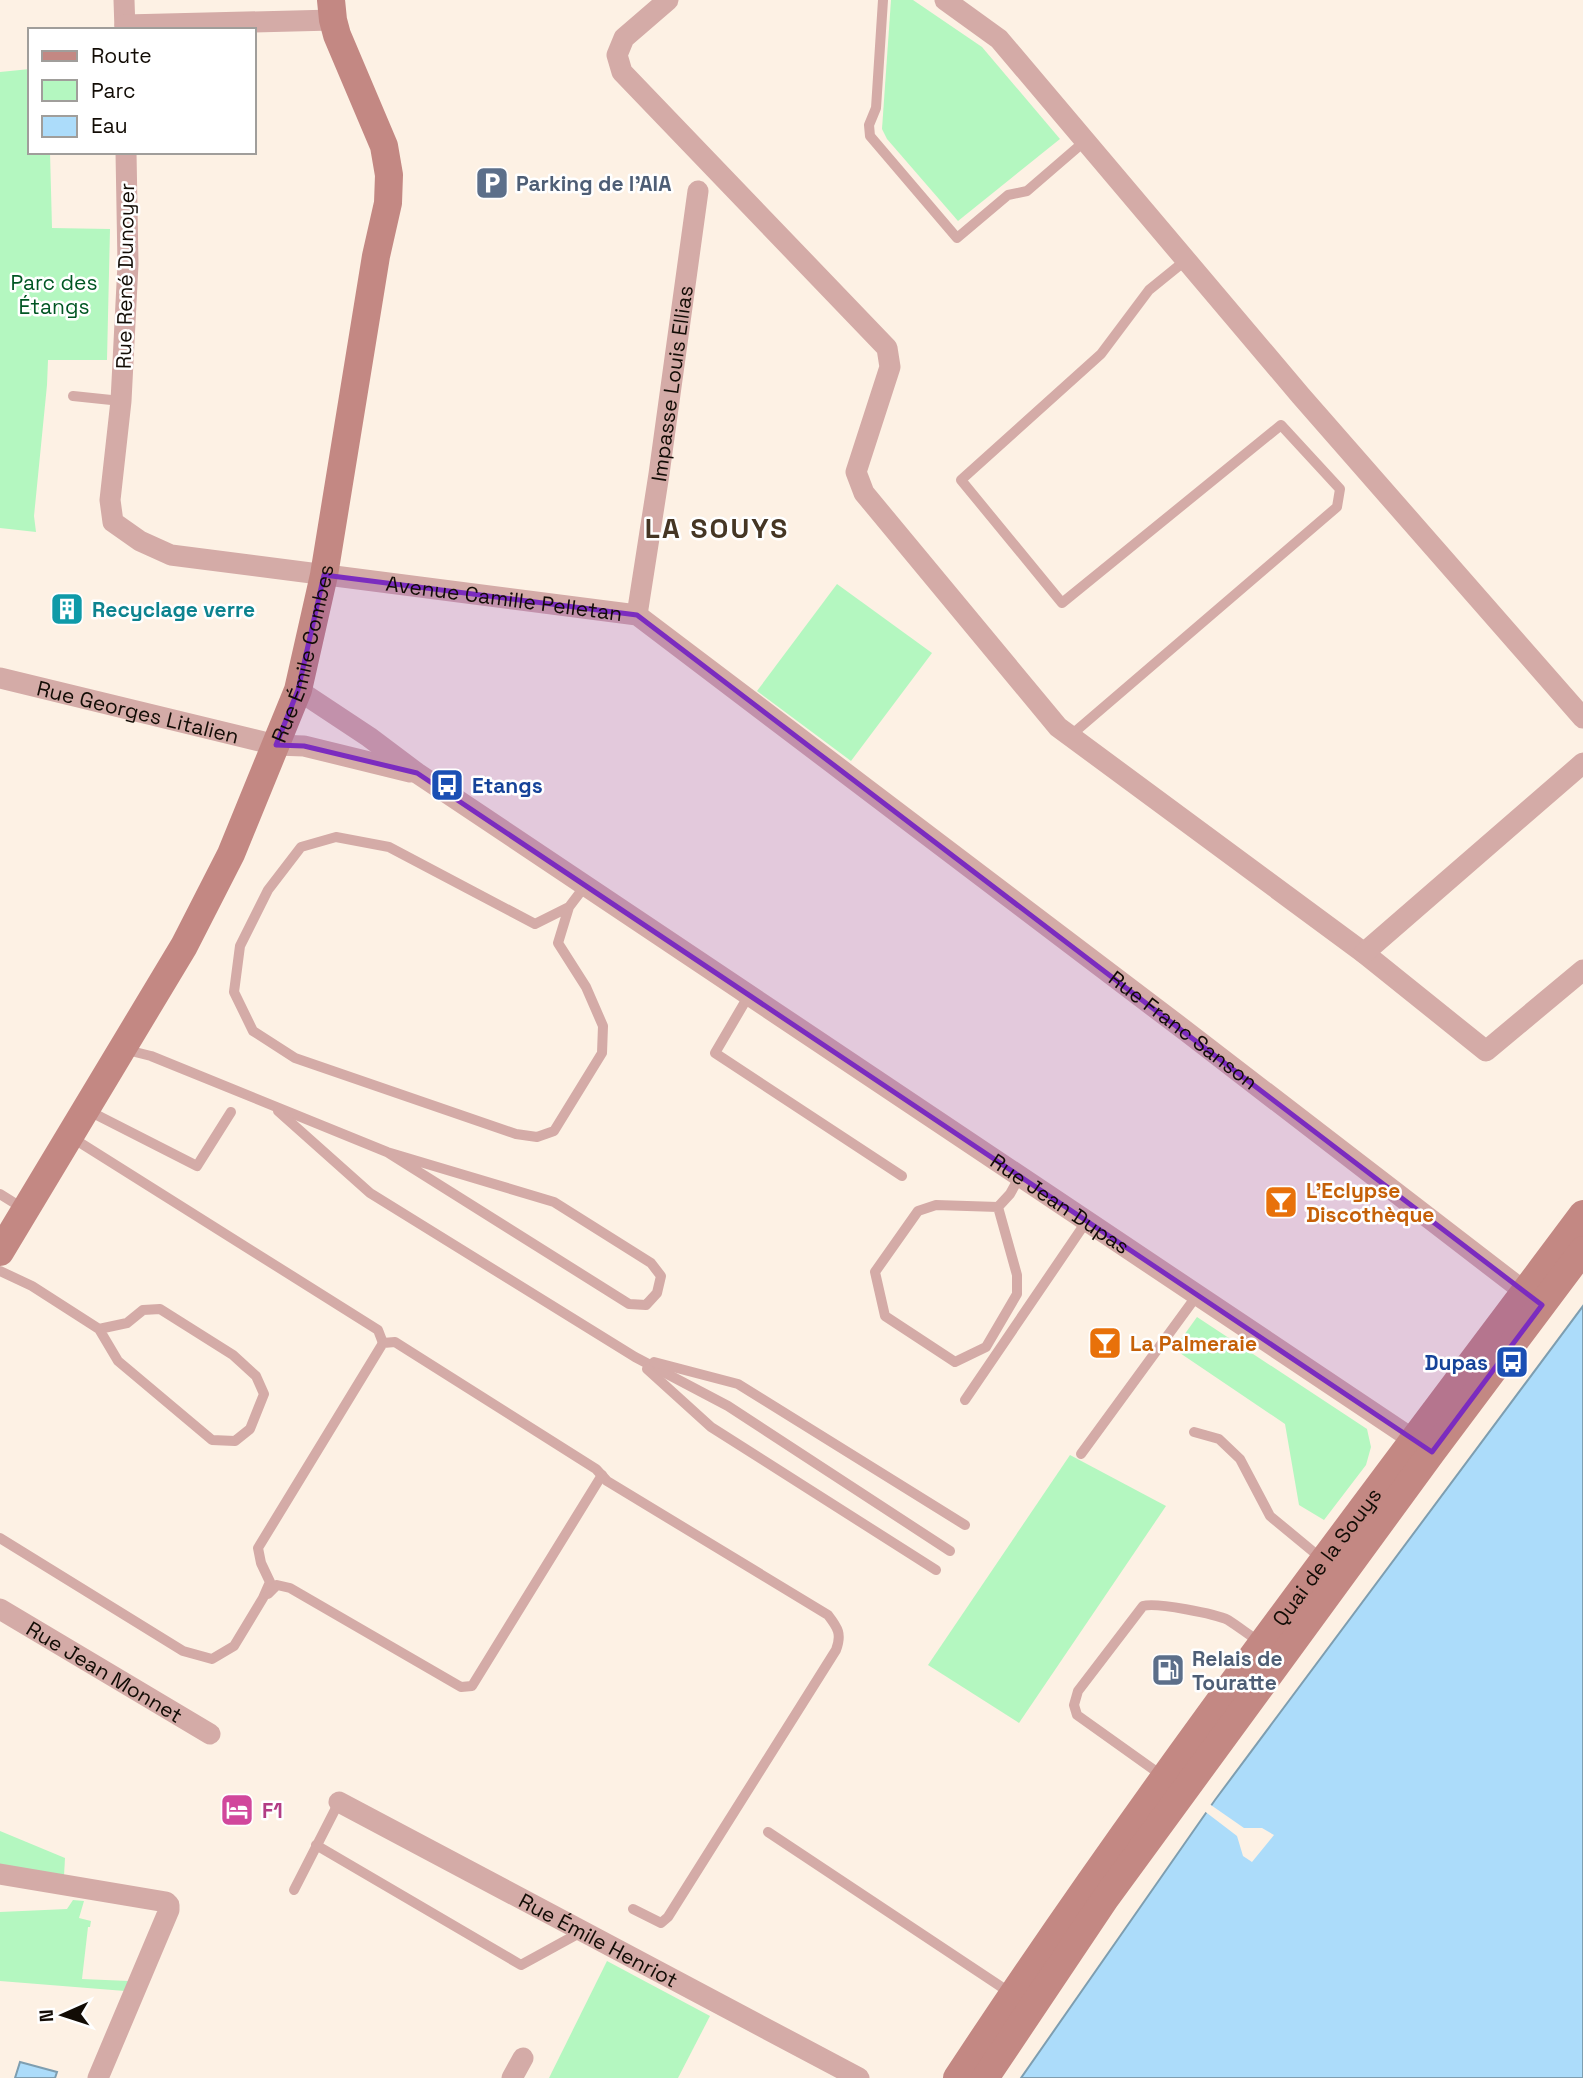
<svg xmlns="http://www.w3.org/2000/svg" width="1583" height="2078" font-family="'Space Grotesk',sans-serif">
	<rect width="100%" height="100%" fill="#fdf1e4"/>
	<!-- green -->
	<g fill="#b4f7c0">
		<path d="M 891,0 L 913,0 L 982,47 L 1060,139 L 958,221 L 887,139 L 882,129 Z"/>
		<path d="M 30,69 L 30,152 L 50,152 L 52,228 L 110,229 L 107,360 L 48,360 L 47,385 L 34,516 L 36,532 L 0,528 L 0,72 Z"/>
		<path d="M 837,584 L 932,653 L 851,761 L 757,691 Z"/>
		<path d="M 1197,1317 L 1367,1429 L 1371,1447 L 1366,1465 L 1324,1520 L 1299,1505 L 1285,1424 L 1174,1349 Z"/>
		<path d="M 1070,1455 L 1166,1506 L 1019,1723 L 928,1665 Z"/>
		<path d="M 0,1831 L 65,1858 L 64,1876 L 0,1864 Z"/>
		<path d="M 73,1900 L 84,1901 L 79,1918 L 91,1921 L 90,1927 L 88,1927 L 82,1979 L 129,1981 L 125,1991 L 0,1981 L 0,1912 L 67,1909 Z"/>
		<path d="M 607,1961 L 710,2016 L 678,2078 L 549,2078 Z"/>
	</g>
	<!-- water -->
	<g fill="#acdcfa" stroke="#7e9eb0" stroke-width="2">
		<path d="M 1583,1306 L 1583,2078 L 1021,2078 L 1215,1800 Z"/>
		<path d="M 20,2062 L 57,2072 L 55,2078 L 15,2078 Z"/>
	</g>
	<!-- pier -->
	<path fill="#fdf1e4" d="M 1208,1803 L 1244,1828 L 1262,1828 L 1274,1835 L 1252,1862 L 1243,1856 L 1237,1836 L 1203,1810 Z"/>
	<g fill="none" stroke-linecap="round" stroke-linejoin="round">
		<!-- lane -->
		<g stroke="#d4aba7" stroke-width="10">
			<path d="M 883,0 L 876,108 L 869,125 L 870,136 L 957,238 L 1008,195 L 1027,191 L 1085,141"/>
			<path d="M 73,396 L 121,401"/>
			<path d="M 1070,736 L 1337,507 L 1340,489 L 1281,425 L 1062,603 L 961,480 L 1101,354 L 1149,290 L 1186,260"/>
			<path d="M 569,907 L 558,943 L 586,987 L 603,1026 L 602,1053 L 554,1131 L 537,1137 L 516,1134 L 295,1058 L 253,1031 L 234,992 L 240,946 L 268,890 L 301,847 L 336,837 L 389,847 L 535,924 L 569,907 L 585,886"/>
			<path d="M 749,995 L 715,1053 L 902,1176"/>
			<path d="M 123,1049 L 151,1056 L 387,1152 L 629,1304 L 646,1305 L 657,1293 L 661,1276 L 651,1263 L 554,1202 L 387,1152"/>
			<path d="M 87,1110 L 197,1166 L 231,1112"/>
			<path d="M 278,1111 L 370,1193 L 635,1357 L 728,1406 L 950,1551"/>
			<path d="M 71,1137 L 378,1330 L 383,1343"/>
			<path d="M 0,1194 L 24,1209"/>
			<path d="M 998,1207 L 1017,1275 L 1017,1294 L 986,1347 L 955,1362 L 885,1316 L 875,1272 L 918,1211 L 936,1205 L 998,1207 L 1010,1194 L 1020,1176"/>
			<path d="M 0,1271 L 32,1286 L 99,1329 L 118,1361 L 212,1440 L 235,1441 L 250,1429 L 264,1394 L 256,1376 L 233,1355 L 160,1309 L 143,1310 L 127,1323 L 99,1329"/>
			<path d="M 654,1362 L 738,1384 L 965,1525"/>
			<path d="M 647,1369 L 711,1427 L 936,1570"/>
			<path d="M 965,1400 L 1086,1222"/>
			<path d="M 1194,1432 L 1219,1439 L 1240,1459 L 1270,1516 L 1322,1559"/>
			<path d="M 1081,1454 L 1198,1294"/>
			<path d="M 0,1538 L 183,1651 L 212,1659 L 234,1646 L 263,1598 L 270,1582 L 261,1563 L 258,1548 L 383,1343 L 395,1342 L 596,1469 L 607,1481 L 828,1615 C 838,1628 842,1634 836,1650 L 668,1917 L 661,1923 L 633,1909"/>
			<path d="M 268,1594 L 277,1585 L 290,1588 L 461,1687 L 472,1686 L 602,1475"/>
			<path d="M 1164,1777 L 1077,1715 L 1074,1705 L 1078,1691 L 1143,1606 C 1156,1602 1216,1614 1228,1620 C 1239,1627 1249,1635 1260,1642"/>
			<path d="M 768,1832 L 1012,1994"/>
			<path d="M 316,1845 L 521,1965 L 583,1931"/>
			<path d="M 294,1890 L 339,1802"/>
		</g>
		<!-- street -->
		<g stroke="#d4aba7" stroke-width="21">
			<path d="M 124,0 L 125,30"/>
			<path d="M 668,0 L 624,38 L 617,55 L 622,72 L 887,348 L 890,367 L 856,472 L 864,493 L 1058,727 L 1364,953 L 1486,1051 L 1583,970"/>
			<path d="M 945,0 L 999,39 L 1301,396 L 1583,718"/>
			<path d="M 125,25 L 333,20"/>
			<path id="s1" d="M 126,152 L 128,264 L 121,401 L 110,500 L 113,522 L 140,541 L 171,555 L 637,615 L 1187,1032 L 1534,1299"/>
			<path id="s2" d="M 637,615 L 659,474 L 698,191"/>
			<path id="s3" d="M 0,678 L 276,745 L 304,746 L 410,772"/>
			<path id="s4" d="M 298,690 L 369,737 L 417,773 L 1426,1448"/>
			<path d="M 1364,953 L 1583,763"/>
			<path id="s5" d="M 0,1609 L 210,1734"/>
			<path id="s6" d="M 339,1802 L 859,2078"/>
			<path d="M 0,1874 L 166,1902 L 169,1905 L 169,1910 L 98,2078"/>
			<path d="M 512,2078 L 523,2058"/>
		</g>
		<!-- secondary -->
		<g stroke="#c38883" stroke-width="28">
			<path id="s7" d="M 0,1252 L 184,946 L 231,854 L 298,690 L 324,575 L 376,256 L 388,203 L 389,175 L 384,146 L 337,35 L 333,20 L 331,0"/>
			<path id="s8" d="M 957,2078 C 1152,1781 1370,1499 1583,1214"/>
			<path d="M 985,2078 L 1105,1899 L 1432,1452 L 1583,1250"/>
		</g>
	</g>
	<!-- marked area -->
	<path fill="#7b2cbf" fill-opacity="0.2" stroke="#7b2cbf" stroke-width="5" stroke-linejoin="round" d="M 324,575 L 637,615 L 1542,1305 L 1432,1452 L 417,773 L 304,746 L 276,745 L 298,690 Z"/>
	<!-- icons -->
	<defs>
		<symbol id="parking-square" viewBox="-11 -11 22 22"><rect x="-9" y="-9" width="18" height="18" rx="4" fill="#5c6f8a" stroke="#fff"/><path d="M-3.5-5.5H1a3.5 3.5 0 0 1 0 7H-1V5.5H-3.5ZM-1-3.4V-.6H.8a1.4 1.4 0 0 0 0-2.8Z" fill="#fff"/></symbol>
		<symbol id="building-square" viewBox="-11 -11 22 22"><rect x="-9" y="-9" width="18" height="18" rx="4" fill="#0f9aa8" stroke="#fff"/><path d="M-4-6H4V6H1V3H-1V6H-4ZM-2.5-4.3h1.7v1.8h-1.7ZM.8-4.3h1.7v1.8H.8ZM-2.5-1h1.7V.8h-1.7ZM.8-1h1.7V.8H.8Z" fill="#fff"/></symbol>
		<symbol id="bus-square" viewBox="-11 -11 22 22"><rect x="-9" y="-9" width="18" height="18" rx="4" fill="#1a4fb4" stroke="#fff"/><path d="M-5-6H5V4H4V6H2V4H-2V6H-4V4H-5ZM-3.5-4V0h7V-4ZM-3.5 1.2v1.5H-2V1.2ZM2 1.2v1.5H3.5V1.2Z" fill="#fff"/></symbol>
		<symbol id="bar-square" viewBox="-11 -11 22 22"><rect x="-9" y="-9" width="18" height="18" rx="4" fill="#e8710a" stroke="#fff"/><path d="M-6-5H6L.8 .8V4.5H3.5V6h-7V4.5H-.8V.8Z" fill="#fff"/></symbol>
		<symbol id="fuel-square" viewBox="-11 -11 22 22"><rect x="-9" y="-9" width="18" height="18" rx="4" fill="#5c6f8a" stroke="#fff"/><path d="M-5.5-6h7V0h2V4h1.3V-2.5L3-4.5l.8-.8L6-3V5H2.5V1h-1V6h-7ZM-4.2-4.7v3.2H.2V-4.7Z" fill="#fff"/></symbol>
		<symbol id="hotel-square" viewBox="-11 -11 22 22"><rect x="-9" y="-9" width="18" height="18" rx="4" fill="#d1479c" stroke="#fff"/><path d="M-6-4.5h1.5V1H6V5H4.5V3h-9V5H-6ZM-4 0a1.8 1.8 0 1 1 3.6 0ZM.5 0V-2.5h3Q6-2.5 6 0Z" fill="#fff"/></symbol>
	</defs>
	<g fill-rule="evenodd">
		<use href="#parking-square" x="473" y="164" width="38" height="38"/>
		<use href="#building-square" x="48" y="590" width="38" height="38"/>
		<use href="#bus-square" x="428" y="766" width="38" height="38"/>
		<use href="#bar-square" x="1262" y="1183" width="38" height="38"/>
		<use href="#bar-square" x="1086" y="1324" width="38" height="38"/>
		<use href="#bus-square" x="1493" y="1343" width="38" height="38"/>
		<use href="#fuel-square" x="1149" y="1651" width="38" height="38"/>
		<use href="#hotel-square" x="218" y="1791" width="38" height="38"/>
	</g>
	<g text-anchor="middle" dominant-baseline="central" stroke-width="5" stroke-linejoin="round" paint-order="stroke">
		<!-- service labels -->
		<g font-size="21" font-weight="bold" fill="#4e5e75" stroke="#fff" text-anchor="start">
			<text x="516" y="183">Parking de l'AIA</text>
			<text x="1192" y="1658">Relais de<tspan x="1192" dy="24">Touratte</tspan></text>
		</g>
		<!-- street labels -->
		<g font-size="21" fill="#120c05" stroke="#fff">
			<text transform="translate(125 276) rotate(-89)">Rue René Dunoyer</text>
			<text stroke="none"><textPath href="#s2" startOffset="234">Impasse Louis Ellias</textPath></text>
			<text stroke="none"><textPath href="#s1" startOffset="774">Avenue Camille Pelletan</textPath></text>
			<text stroke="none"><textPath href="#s7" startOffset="674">Rue Émile Combes</textPath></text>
			<text stroke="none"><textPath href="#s3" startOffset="142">Rue Georges Litalien</textPath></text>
			<text stroke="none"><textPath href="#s1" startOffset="1594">Rue Franc Sanson</textPath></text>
			<text stroke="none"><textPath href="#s4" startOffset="919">Rue Jean Dupas</textPath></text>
			<text stroke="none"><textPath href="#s8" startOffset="639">Quai de la Souys</textPath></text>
			<text stroke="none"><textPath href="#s5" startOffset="122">Rue Jean Monnet</textPath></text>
			<text stroke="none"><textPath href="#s6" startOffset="294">Rue Émile Henriot</textPath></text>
		</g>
		<!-- park labels -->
		<g font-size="21" fill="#005623" stroke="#fff">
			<text x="54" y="282">Parc des<tspan x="54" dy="24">Étangs</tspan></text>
		</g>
		<!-- culture labels -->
		<g font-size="21" font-weight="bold" fill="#0d838f" stroke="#fff" text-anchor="start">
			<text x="92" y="609">Recyclage verre</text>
		</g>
		<!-- transit labels -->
		<g font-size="21" font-weight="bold" fill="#164399" stroke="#fff" text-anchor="start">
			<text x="472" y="785">Etangs</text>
			<text x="1488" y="1362" text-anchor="end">Dupas</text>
		</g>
		<!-- food labels -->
		<g font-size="21" font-weight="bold" fill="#c56008" stroke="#fff" text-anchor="start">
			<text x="1306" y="1190">L'Eclypse<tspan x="1306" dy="24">Discothèque</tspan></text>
			<text x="1130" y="1343">La Palmeraie</text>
		</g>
		<!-- hotel labels -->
		<g font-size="21" font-weight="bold" fill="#b23c85" stroke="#fff" text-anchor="start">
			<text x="262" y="1810">F1</text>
		</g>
		<!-- district labels -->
		<g font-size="28" font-weight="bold" letter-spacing="2" fill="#453624" stroke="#fff">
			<text x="717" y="528">LA SOUYS</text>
		</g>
	</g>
	<!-- legend -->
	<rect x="28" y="28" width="228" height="126" fill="#ffffff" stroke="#a09e9b" stroke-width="2"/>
	<rect x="42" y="51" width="35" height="10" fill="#c38883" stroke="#a09e9b" stroke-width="2"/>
	<text x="91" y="63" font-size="21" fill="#120c05">Route</text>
	<rect x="42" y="80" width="35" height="21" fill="#b4f7c0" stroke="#a09e9b" stroke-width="2"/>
	<text x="91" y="98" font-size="21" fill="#120c05">Parc</text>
	<rect x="42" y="116" width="35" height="21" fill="#acdcfa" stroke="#a09e9b" stroke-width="2"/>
	<text x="91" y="133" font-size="21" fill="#120c05">Eau</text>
	<!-- north arrow -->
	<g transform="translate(63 2015) rotate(267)" stroke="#ffffff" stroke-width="5" paint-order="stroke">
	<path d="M0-5L12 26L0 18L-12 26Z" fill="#120c05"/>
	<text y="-10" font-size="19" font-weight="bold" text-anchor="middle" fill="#120c05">N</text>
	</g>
</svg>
